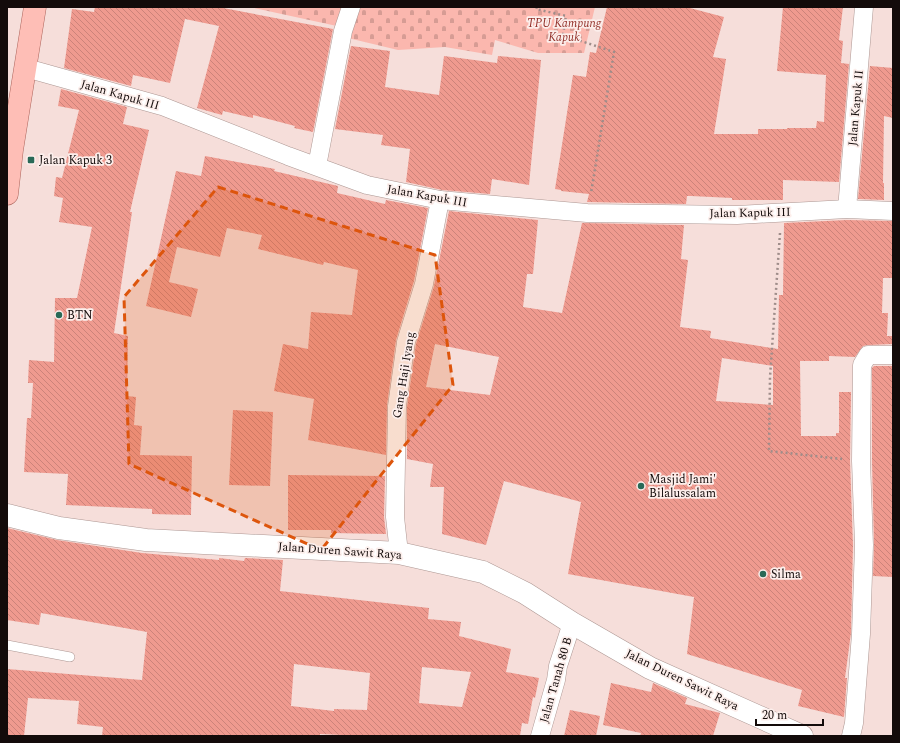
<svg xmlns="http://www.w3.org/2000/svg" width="900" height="743" font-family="Spectral,serif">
	<defs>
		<pattern id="cemetery-stones" width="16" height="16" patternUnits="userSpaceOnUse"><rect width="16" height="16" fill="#fbb7ae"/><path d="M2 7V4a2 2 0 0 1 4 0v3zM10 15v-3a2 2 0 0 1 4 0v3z" fill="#d69c94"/></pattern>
		<pattern id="building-back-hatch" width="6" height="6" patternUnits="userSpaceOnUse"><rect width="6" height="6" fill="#ef9a8f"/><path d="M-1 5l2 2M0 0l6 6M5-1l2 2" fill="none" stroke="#cc837a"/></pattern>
	</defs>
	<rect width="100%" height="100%" fill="#f6deda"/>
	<!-- cemetery -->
	<path fill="url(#cemetery-stones)" d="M 250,7 L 595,7 L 584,53 L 538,53 L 495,40 L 492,55 L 445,47 L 398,50 L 348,38 L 346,28 Z"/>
	<!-- building -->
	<g fill="url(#building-back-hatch)" fill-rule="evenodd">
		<path d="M 95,7 L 218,7 L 333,29 L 313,132 L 294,128 L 295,126 L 253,115 L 253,118 L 223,111 L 222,115 L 197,108 L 219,26 L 185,19 L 170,83 L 133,75 L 131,86 L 64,68 L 72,9 L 94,12 Z"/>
		<path d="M 607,7 L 686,7 L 724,17 L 713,57 L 726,59 L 714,134 L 758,134 L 758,129 L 787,129 L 787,128 L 816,128 L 817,121 L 824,122 L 826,75 L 777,71 L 783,7 L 843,7 L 839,40 L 843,41 L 841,63 L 849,64 L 839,182 L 783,180 L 783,200 L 732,200 L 732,198 L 691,196 L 687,196 L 686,204 L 587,202 L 589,194 L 561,191 L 561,190 L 555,189 L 573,75 L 586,77 L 590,52 L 596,53 Z"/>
		<path d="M 351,46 L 390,51 L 385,87 L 439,95 L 444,56 L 497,63 L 498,56 L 541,60 L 529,185 L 492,179 L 490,194 L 442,190 L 406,182 L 410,149 L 381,145 L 383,135 L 335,129 Z"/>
		<path d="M 870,66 L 893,68 L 893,118 L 884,116 L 883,183 L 884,183 L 884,200 L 858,199 Z"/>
		<path d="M 61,89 L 127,107 L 123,124 L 149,130 L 130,212 L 132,212 L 114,333 L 128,336 L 127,396 L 136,397 L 134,425 L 142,426 L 140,455 L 192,456 L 191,515 L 152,514 L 152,509 L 66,505 L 68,474 L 24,472 L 27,418 L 31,418 L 33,383 L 28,383 L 29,360 L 54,362 L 55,298 L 77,298 L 92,227 L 59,222 L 63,198 L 54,196 L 56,177 L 62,178 L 79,110 L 58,106 Z"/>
		<path d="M 205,156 L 275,169 L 274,171 L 338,186 L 337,193 L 385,204 L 386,200 L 428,208 L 414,281 L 396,340 L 387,405 L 386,455 L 308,440 L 314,399 L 274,391 L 283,344 L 308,349 L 311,312 L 352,315 L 358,270 L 324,262 L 323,265 L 258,249 L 262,235 L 227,228 L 220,257 L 177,247 L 169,282 L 198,289 L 191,317 L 146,306 L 176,171 L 201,176 Z"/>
		<path d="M 449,211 L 538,220 L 533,274 L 527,274 L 523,307 L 562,313 L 582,223 L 684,225 L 681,259 L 688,260 L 680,327 L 711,331 L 710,338 L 778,349 L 779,295 L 783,295 L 784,223 L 847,220 L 893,221 L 893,278 L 883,278 L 882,313 L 888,313 L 887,336 L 893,336 L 893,344 L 868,345 L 863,346 L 855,357 L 829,356 L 829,361 L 800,361 L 801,436 L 836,436 L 836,433 L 839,433 L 839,392 L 851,392 L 850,461 L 853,545 L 851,633 L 845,678 L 847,678 L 844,717 L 798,706 L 802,690 L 687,654 L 694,597 L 568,574 L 581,502 L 504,481 L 486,545 L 442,534 L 444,487 L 430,487 L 433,464 L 407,459 L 407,407 L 416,344 L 434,286 ZM 435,344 L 499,357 L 490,395 L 426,387 ZM 722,358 L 773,366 L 773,405 L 716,401 Z"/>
		<path d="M 874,366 L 893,366 L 893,577 L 873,576 L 874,545 L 872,461 L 872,368 Z"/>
		<path d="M 233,410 L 273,412 L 270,486 L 229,485 Z"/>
		<path d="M 288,475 L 385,476 L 384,517 L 386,534 L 331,533 L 331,530 L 288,530 Z"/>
		<path d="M 7,528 L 57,540 L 142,553 L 219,560 L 219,558 L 244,561 L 245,558 L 283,560 L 280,591 L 429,608 L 428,619 L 461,622 L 459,636 L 511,649 L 506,672 L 539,678 L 535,698 L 533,697 L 528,724 L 522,723 L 520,736 L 364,736 L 320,734 L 320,736 L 102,736 L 103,727 L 77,724 L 79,701 L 28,698 L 24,736 L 7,736 L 7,669 L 142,680 L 147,632 L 41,613 L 39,625 L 7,620 ZM 294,664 L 370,673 L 367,710 L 334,709 L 334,711 L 291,706 ZM 422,667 L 471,672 L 462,707 L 419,703 Z"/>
		<path d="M 611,683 L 651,692 L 653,683 L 687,698 L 685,704 L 720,713 L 713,736 L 640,736 L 641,733 L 603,725 Z"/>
		<path d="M 570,710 L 600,716 L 596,736 L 564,736 Z"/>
	</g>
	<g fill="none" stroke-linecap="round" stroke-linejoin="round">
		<defs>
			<path id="service" d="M 7,645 L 70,657"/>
			<g id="minor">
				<path d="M 26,68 L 162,106 L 288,156 L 367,185 L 440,200 L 587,213 L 737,215 L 847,209 L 893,211"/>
				<path d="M 317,166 L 343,31 L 351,7"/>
				<path d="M 847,209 L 864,7"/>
				<path d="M 399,553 L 395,517 L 397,406 L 406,342 L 424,284 L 440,200"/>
				<path d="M 540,736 L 556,680 L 558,666 L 572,623"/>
				<path d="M 851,736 L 854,723 L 861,634 L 864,545 L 861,461 L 862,365 L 868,355 L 893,355"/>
			</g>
			<path id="tertiary" d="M 7,515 L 59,528 L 146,540 L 399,553 L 483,572 L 525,593 L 572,623 L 650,668 L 802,736"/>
			<path id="primary" d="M 7,194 L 12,150 L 35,7"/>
		</defs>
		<!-- service casing -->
		<use href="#service" stroke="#ad9793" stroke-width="10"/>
		<!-- minor casing -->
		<use href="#minor" stroke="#ad9793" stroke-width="19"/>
		<!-- tertiary casing -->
		<use href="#tertiary" stroke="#ad9793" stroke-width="23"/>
		<!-- primary casing -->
		<use href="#primary" stroke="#ab635a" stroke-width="23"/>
		<!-- path -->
		<g stroke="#9f8d8a" stroke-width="2.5" stroke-dasharray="2 3" stroke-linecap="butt">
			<path d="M 537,7 L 536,9 L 566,16 L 563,35 L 614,52 L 591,193"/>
			<path d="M 780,233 L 770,377 L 769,451 L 842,459"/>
		</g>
		<!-- service -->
		<use href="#service" stroke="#fff" stroke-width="9"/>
		<!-- minor -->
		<use href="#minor" stroke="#fff" stroke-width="18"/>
		<!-- tertiary -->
		<use href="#tertiary" stroke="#fff" stroke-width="22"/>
		<!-- primary -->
		<use href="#primary" stroke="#febeb6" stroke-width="22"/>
	</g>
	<!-- marked area -->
	<path fill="#dd550c" fill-opacity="0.2" stroke="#dd550c" stroke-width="3" stroke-dasharray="8 5" stroke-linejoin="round" d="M 218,187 L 435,255 L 453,385 L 321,550 L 129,464 L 124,297 Z"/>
	<!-- markers -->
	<g fill="#296957" stroke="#fceeeb" stroke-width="1.5">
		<rect x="27" y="156" width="8" height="8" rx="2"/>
		<circle cx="59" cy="315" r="4"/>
		<circle cx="641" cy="486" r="4"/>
		<circle cx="763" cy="574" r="4"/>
	</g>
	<g text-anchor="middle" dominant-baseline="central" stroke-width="3.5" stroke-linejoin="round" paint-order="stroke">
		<!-- park labels -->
		<g font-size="12" font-style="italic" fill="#94322b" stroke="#fceeeb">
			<text x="564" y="23">TPU Kampung<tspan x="564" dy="14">Kapuk</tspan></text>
		</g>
		<!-- street labels -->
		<g font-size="12" fill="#130b0a" stroke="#fceeeb">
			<text transform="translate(120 95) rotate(16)">Jalan Kapuk III</text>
			<text transform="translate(856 108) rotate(-85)">Jalan Kapuk II</text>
			<text transform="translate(427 196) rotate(10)">Jalan Kapuk III</text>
			<text transform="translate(750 213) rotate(-1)">Jalan Kapuk III</text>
			<text transform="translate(404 375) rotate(-81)">Gang Haji Iyang</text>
			<text transform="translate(340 551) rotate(4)">Jalan Duren Sawit Raya</text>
			<text transform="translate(556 680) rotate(-74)">Jalan Tanah 80 B</text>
			<text transform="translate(682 680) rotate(26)">Jalan Duren Sawit Raya</text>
		</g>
		<!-- poi labels -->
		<g font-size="12" fill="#130b0a" stroke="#fceeeb" text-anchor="start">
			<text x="39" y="160">Jalan Kapuk 3</text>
			<text x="67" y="315">BTN</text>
			<text x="649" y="479">Masjid Jami'<tspan x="649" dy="14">Bilalussalam</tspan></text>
			<text x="771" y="574">Silma</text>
		</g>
	</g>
	<!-- border -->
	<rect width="900" height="743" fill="none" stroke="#130b0a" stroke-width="16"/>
	<!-- scale -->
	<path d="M756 719v6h67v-6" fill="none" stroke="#130b0a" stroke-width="2"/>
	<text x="762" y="719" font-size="12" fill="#130b0a" stroke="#fceeeb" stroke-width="3" paint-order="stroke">20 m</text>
</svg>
